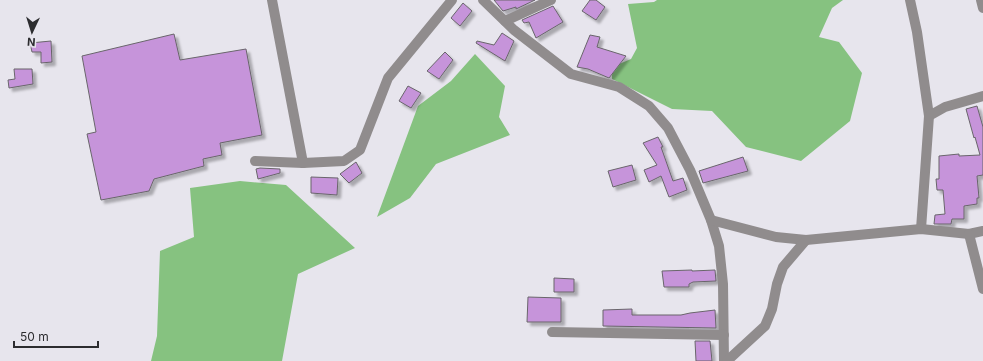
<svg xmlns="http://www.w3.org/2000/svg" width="983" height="361" font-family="Inter,sans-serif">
	<defs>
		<filter id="shadow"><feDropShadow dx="3.5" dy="3.5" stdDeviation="1" flood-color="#0004"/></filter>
	</defs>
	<rect width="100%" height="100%" fill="#e7e5ed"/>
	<!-- forest -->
	<g fill="#86c280">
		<path d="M 657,0 L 843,0 L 832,8 L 819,37 L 839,42 L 862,73 L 850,121 L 801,161 L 746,147 L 712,111 L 672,109 L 612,79 L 612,67 L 631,59 L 637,48 L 628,4 L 654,2 Z"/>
		<path d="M 475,54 L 505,86 L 499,117 L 510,135 L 436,164 L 410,198 L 377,217 L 418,106 L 451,81 Z"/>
		<path d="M 240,181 L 286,185 L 355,248 L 298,274 L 282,361 L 151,361 L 157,336 L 160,251 L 194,237 L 190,188 Z"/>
	</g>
	<!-- building -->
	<g fill="#c694da" stroke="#69656b" filter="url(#shadow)">
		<path d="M 494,0 L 535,0 L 516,9 L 516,7 L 503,11 Z"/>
		<path d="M 590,0 L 596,0 L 605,7 L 596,20 L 582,11 Z"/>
		<path d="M 463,3 L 472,11 L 460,26 L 451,18 Z"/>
		<path d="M 553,6 L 563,22 L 536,38 L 529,22 L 524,23 L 522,20 Z"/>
		<path d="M 502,33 L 514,41 L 505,61 L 476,43 L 477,41 L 494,45 Z"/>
		<path d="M 174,34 L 180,60 L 246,49 L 262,135 L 220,143 L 222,155 L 203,159 L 204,166 L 154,179 L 149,191 L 101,200 L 87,134 L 96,132 L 82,56 Z"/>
		<path d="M 590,35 L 600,37 L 597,47 L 626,56 L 609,78 L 588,69 L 577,67 Z"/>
		<path d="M 51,41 L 52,62 L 41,63 L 41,52 L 32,52 L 30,43 Z"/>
		<path d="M 445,52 L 453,60 L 439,79 L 427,71 Z"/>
		<path d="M 14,69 L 32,69 L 33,84 L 9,88 L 8,80 L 15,79 Z"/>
		<path d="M 408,86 L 421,93 L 411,108 L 399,101 Z"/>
		<path d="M 977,106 L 983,127 L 983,175 L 977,176 L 979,198 L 977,198 L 977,204 L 964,206 L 964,219 L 952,219 L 951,224 L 934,224 L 935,215 L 945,214 L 943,190 L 937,190 L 936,179 L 939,179 L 939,156 L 959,154 L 959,156 L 980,155 L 975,137 L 974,138 L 966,109 Z"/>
		<path d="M 658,137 L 663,147 L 661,147 L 673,181 L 683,178 L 687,190 L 669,197 L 661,176 L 649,182 L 644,170 L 657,165 L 643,143 Z"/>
		<path d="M 743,157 L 748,171 L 703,183 L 699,171 Z"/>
		<path d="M 356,162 L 362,173 L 349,183 L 340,174 Z"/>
		<path d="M 632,165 L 636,180 L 613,187 L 608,171 Z"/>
		<path d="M 260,168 L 280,169 L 280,173 L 258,179 L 256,169 Z"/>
		<path d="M 311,177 L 338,178 L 337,195 L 311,193 Z"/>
		<path d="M 692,270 L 692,271 L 715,270 L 716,281 L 693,282 L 689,284 L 689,287 L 664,287 L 662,271 Z"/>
		<path d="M 554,278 L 574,279 L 574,292 L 554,292 Z"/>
		<path d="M 528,297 L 561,298 L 561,322 L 527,322 Z"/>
		<path d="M 632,309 L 632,315 L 681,315 L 690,313 L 715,310 L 716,328 L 603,326 L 603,310 Z"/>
		<path d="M 695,341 L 710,341 L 712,361 L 696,361 Z"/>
	</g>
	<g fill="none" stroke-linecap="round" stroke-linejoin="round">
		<!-- minor -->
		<g stroke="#908c8d" stroke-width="10">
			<path d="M 272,0 L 303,163"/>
			<path d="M 483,0 L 514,30 L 571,74 L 619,87 L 649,106 L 668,128 L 690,170 L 711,220 L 719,246 L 723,284 L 724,361"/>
			<path d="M 910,0 L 917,32 L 929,116 L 921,229"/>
			<path d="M 981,0 L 983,8"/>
			<path d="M 505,21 L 551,0"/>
			<path d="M 929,116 L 945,107 L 983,96"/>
			<path d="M 255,161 L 303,163 L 344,161 L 360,150 L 388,78 L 452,0"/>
			<path d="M 711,220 L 776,237 L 806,240 L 921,229 L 969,234 L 983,231"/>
			<path d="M 969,234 L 983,289"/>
			<path d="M 552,332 L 724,335"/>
			<path d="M 727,361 L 765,326 L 772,309 L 777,284 L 783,267 L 806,240"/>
		</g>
	</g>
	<!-- north arrow -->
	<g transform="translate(32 32) rotate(184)" stroke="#e7e5ed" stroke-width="3" paint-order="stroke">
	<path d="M0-3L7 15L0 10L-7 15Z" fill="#2c2c2f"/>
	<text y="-6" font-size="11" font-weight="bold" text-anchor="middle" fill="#2c2c2f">N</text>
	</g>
	<!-- scale -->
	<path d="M14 341v6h84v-6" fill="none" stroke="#2c2c2f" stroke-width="2"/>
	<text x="20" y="341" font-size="12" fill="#2c2c2f" stroke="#e7e5ed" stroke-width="3" paint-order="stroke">50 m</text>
</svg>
